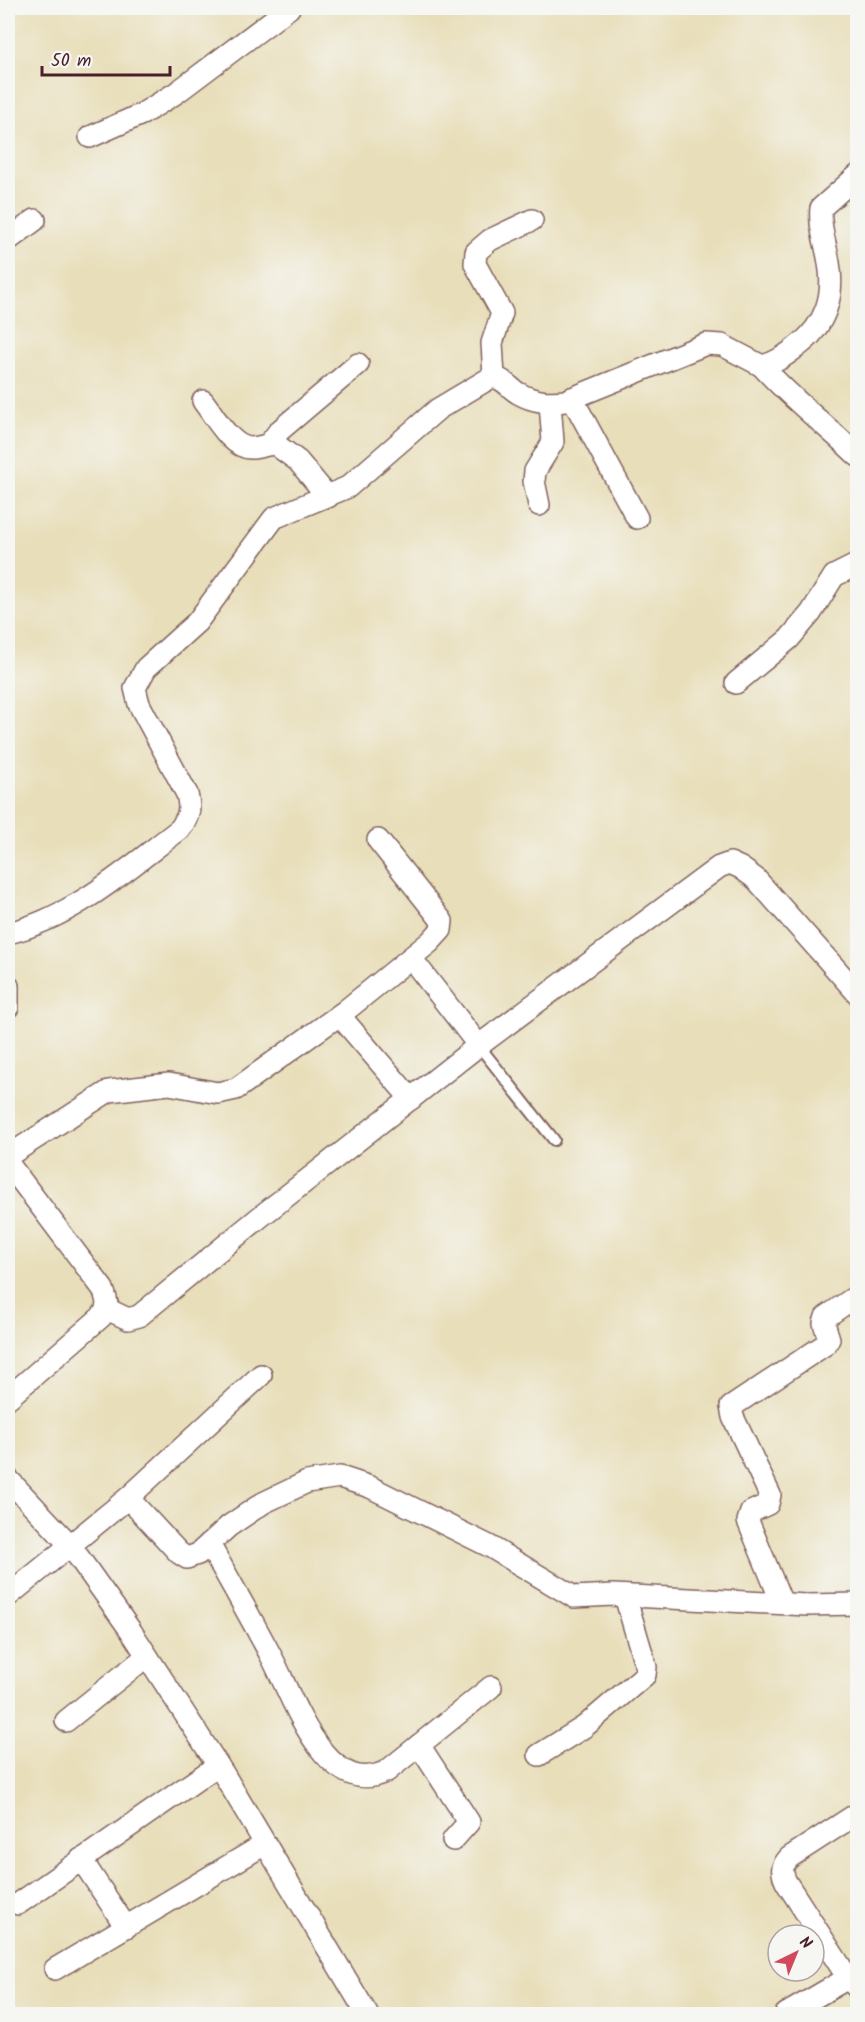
<svg xmlns="http://www.w3.org/2000/svg" width="865" height="2022" font-family="Kalam,sans-serif">
	<rect width="100%" height="100%" fill="#f6f6f2"/>
	<filter id="ink" filterUnits="userSpaceOnUse"><feTurbulence type="fractalNoise" baseFrequency=".0167" numOctaves="2"/><feDisplacementMap in="SourceGraphic" scale="12" xChannelSelector="R" yChannelSelector="G"/><feConvolveMatrix kernelMatrix="1 2 1 2 8 2 1 2 1" color-interpolation-filters="sRGB"/></filter>
	<filter id="wash" filterUnits="userSpaceOnUse"><feTurbulence type="fractalNoise" baseFrequency=".008" numOctaves="4" result="noise"/><feDisplacementMap in="SourceGraphic" scale="24" xChannelSelector="R" yChannelSelector="G"/><feGaussianBlur stdDeviation="1.35" result="paint"/><feColorMatrix in="noise" values="0 0 0 0 0 0 0 0 0 0 0 0 0 0 0 0 0 1.4 0 .05"/><feComposite in="paint" operator="in"/></filter>
	<g filter="url(#wash)">
		<rect width="100%" height="100%" fill="#e8deb9"/>
	</g>
	<g filter="url(#ink)">
		<g fill="none" stroke-linecap="round" stroke-linejoin="round">
			<defs>
				<path id="lane" d="M 479,1046 L 554,1140"/>
				<g id="street">
					<path d="M 90,137 L 142,114 L 176,93 L 289,8"/>
					<path d="M 8,240 L 35,220"/>
					<path d="M 762,366 C 791,399 826,425 858,456"/>
					<path d="M 494,377 L 492,343 L 502,313 L 475,264 L 476,252 L 490,240 L 532,220"/>
					<path d="M 572,398 L 637,518"/>
					<path d="M 203,401 C 214,415 231,448 251,448 C 259,448 267,444 275,444 L 298,461 L 328,497"/>
					<path d="M 269,444 L 279,431 L 358,364"/>
					<path d="M 539,505 L 534,481 L 535,471 L 553,442 L 550,403"/>
					<path d="M 736,683 L 789,639 L 811,613 L 834,576 L 858,564"/>
					<path d="M 8,933 C 73,918 128,868 180,829 C 189,816 191,809 187,794 L 139,704 L 135,688 L 146,668 L 197,622 L 274,518 L 348,487 L 438,409 L 490,378 C 502,376 508,387 518,393 C 534,402 548,403 565,401 L 706,344 L 722,345 L 762,366 C 776,363 786,355 798,346 C 825,326 835,296 829,263 C 826,243 819,228 821,208 L 858,175"/>
					<path d="M 411,958 L 479,1046"/>
					<path d="M 8,986 L 8,1007"/>
					<path d="M 340,1016 L 411,1099"/>
					<path d="M 8,1156 L 109,1091 L 169,1084 L 218,1093 L 236,1089 L 345,1011 L 430,942 L 441,930 L 442,921 L 378,840"/>
					<path d="M 8,1163 L 103,1289 C 107,1300 110,1308 101,1317 L 8,1398"/>
					<path d="M 107,1309 L 128,1319 L 139,1316 L 260,1217 L 474,1049 L 719,867 L 730,863 L 741,868 L 756,879 L 858,994"/>
					<path d="M 8,1479 L 70,1545 L 131,1631 L 223,1773 L 367,2014"/>
					<path d="M 128,1498 L 179,1553 L 187,1558 L 198,1554 L 229,1526 L 263,1503 L 307,1482 L 340,1477 L 370,1487 L 489,1546 L 574,1597 L 613,1595 L 807,1605 L 858,1604"/>
					<path d="M 209,1544 C 230,1581 251,1618 271,1656 C 292,1694 325,1802 387,1771 L 491,1687"/>
					<path d="M 8,1596 L 128,1498 L 261,1375"/>
					<path d="M 782,1603 L 748,1521 L 751,1512 L 768,1504 L 770,1495 L 733,1417 L 731,1407 L 826,1344 L 829,1339 L 824,1323 L 826,1317 L 852,1299"/>
					<path d="M 66,1721 L 147,1656"/>
					<path d="M 419,1745 L 469,1822 L 453,1840"/>
					<path d="M 539,1755 L 584,1727 L 645,1675 L 646,1667 L 625,1596"/>
					<path d="M 858,1813 L 790,1857 C 781,1866 781,1871 786,1882 L 848,1978 L 858,1989"/>
					<path d="M 81,1859 L 126,1927"/>
					<path d="M 18,1904 L 218,1765"/>
					<path d="M 55,1969 L 265,1844"/>
					<path d="M 786,2014 L 848,1978"/>
				</g>
			</defs>
			<!-- lane casing -->
			<use href="#lane" stroke="#81625d" stroke-width="14"/>
			<!-- street casing -->
			<use href="#street" stroke="#81625d" stroke-width="24"/>
			<!-- lane -->
			<use href="#lane" stroke="#fff" stroke-width="10"/>
			<!-- street -->
			<use href="#street" stroke="#fff" stroke-width="21"/>
		</g>
	</g>
	<!-- margin -->
	<rect width="865" height="2022" fill="none" stroke="#f6f6f2" stroke-width="30"/>
	<!-- north arrow -->
	<g transform="translate(796 1953) rotate(43)"><circle r="28" fill="#f6f6f2" stroke="#b1a0a2" stroke-width="1.5"/>
	<path d="M0-4.5L10 22L0 15L-10 22Z" fill="#d1495b"/>
	<text y="-9" font-size="16" font-weight="bold" text-anchor="middle" fill="#4a1f2b">N</text>
	</g>
	<!-- scale -->
	<path d="M42 66v9h128v-9" fill="none" stroke="#4a1f2b" stroke-width="3"/>
	<text x="51" y="66" font-size="18" fill="#4a1f2b" stroke="#f6f6f2" stroke-width="4.5" paint-order="stroke">50 m</text>
</svg>
